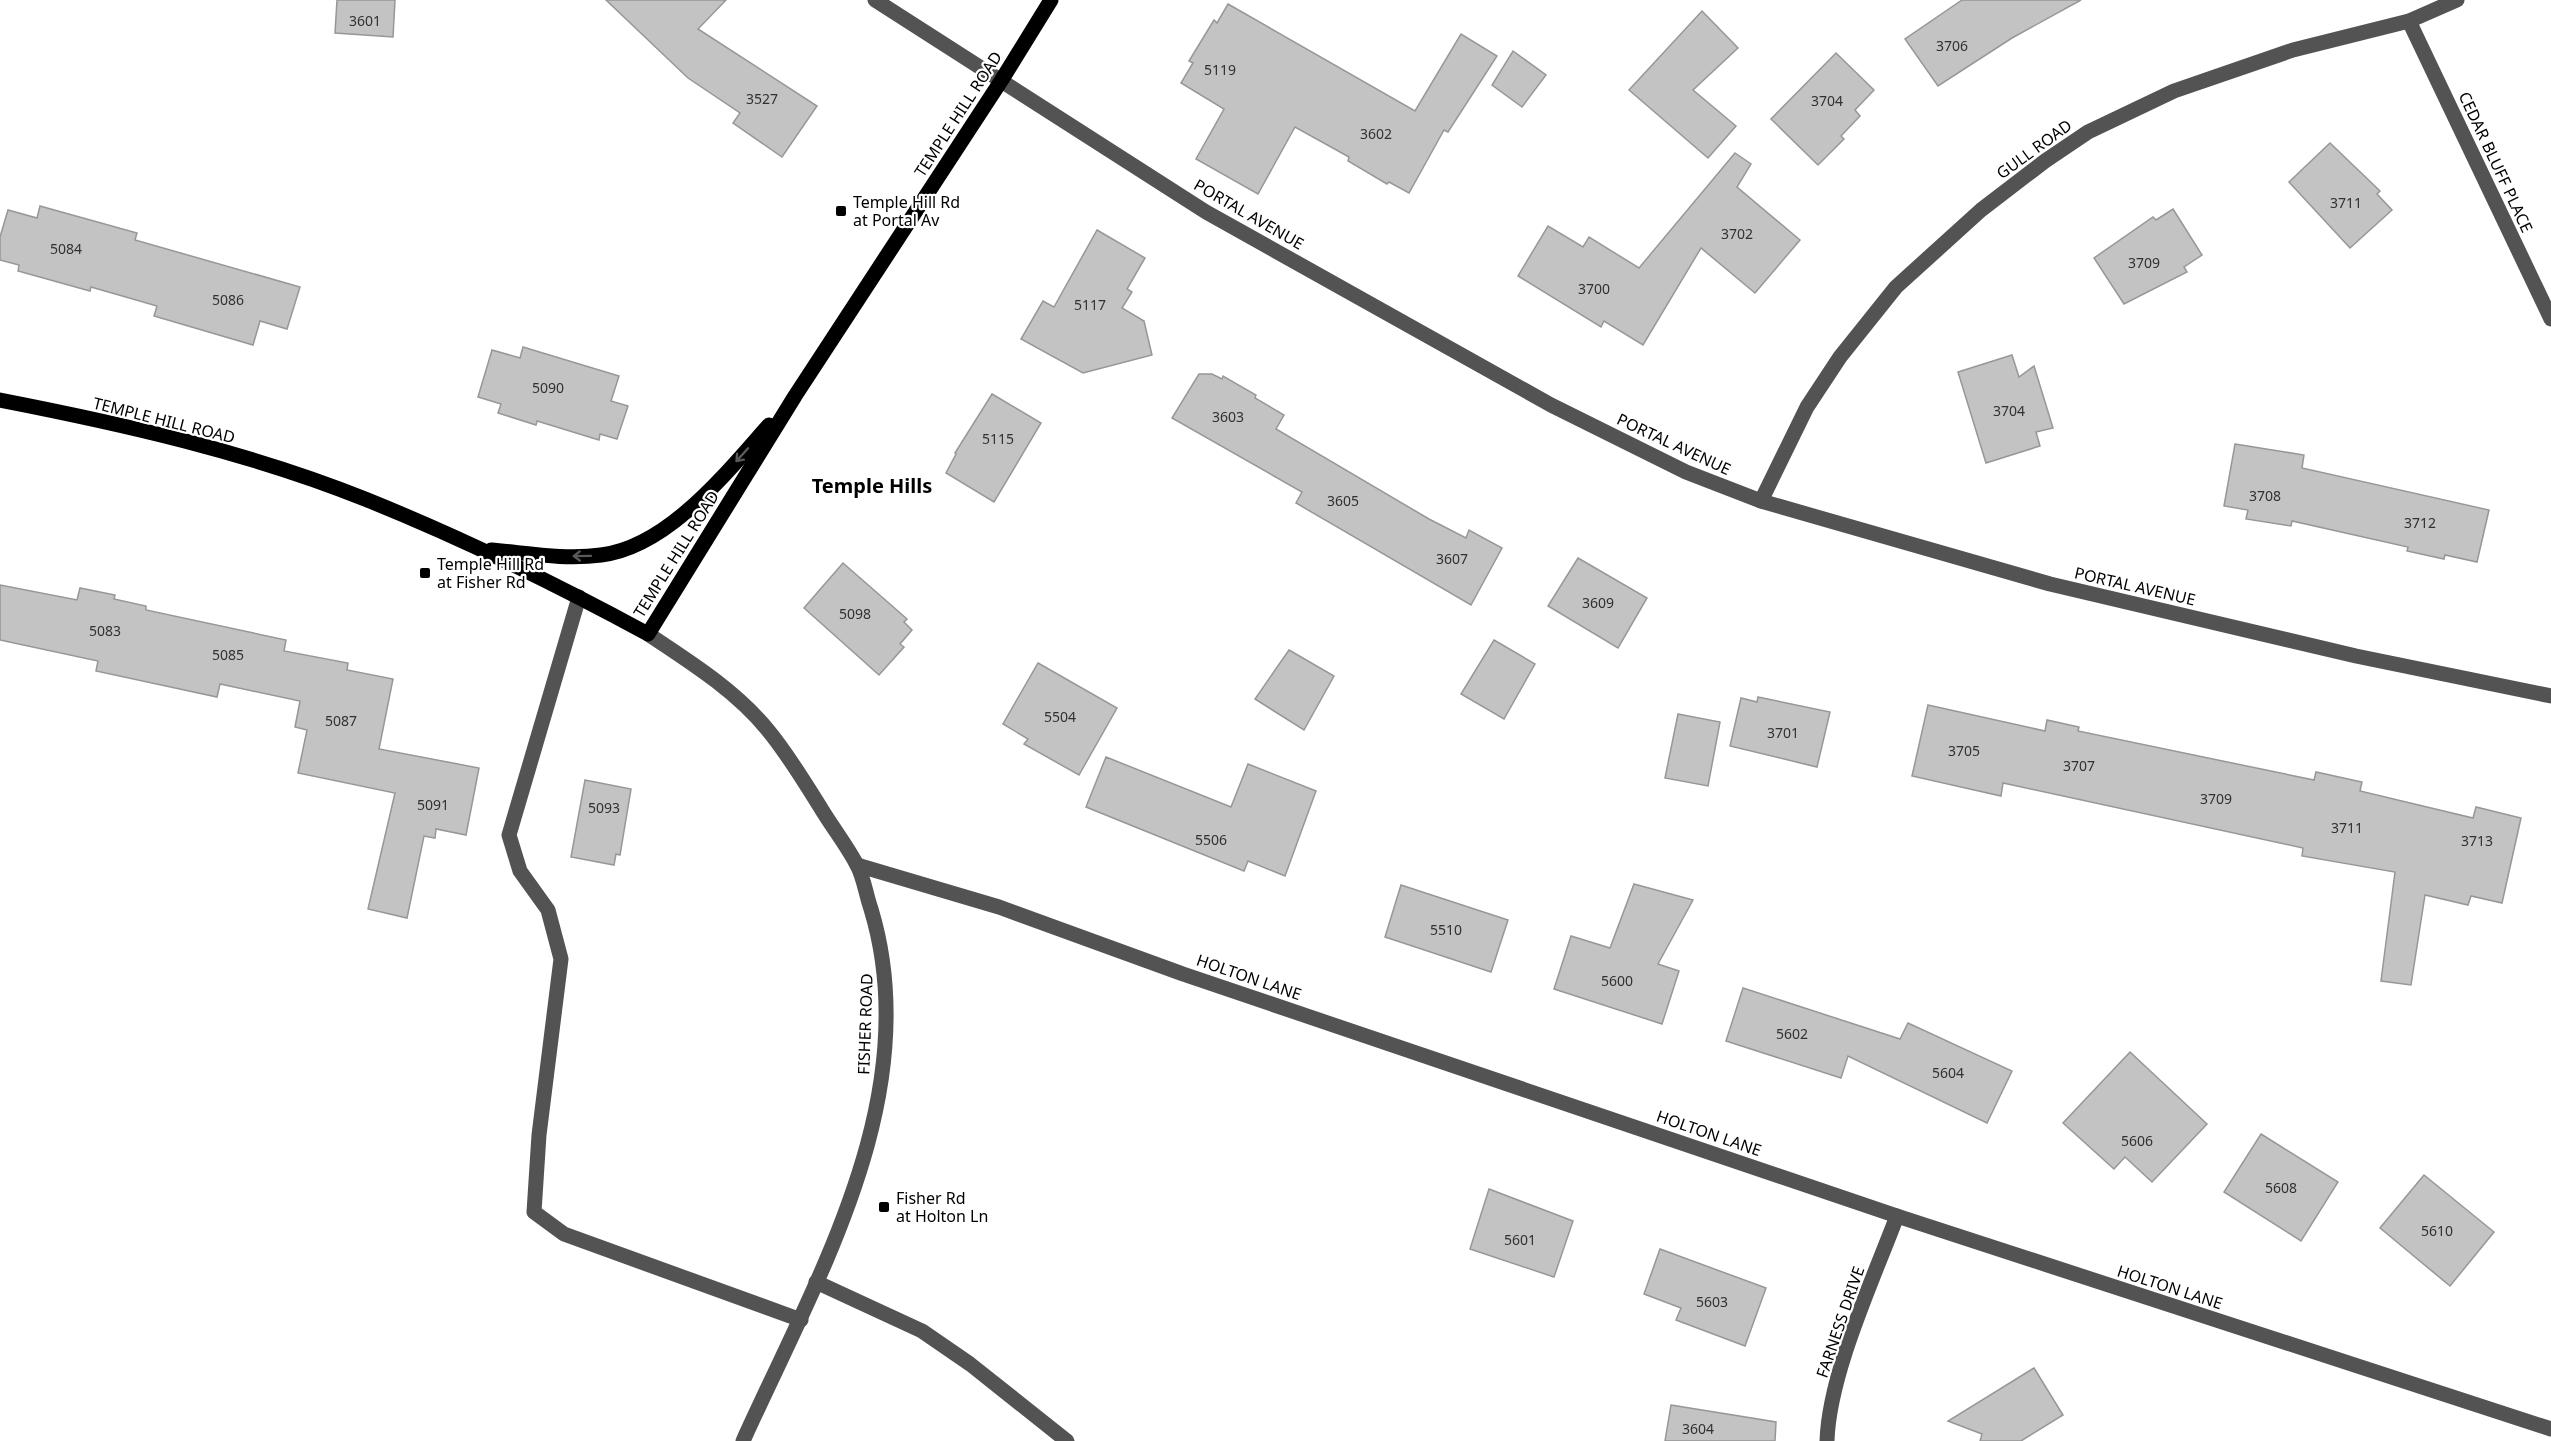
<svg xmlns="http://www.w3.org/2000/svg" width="2551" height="1441" font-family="'Noto Sans',sans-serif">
	<rect width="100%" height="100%" fill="#fff"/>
	<!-- building -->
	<g fill="#c3c3c3" stroke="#979797" stroke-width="1.5">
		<path d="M 337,0 L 395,0 L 393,37 L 335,33 Z"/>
		<path d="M 606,0 L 726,0 L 698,29 L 817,106 L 782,157 L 733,123 L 740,113 L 688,78 Z"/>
		<path d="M 1962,0 L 2081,0 L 2012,38 L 1938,86 L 1905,39 Z"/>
		<path d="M 1228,4 L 1415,111 L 1461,34 L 1497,56 L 1448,132 L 1444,130 L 1409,193 L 1389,182 L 1387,184 L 1348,161 L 1349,157 L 1295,127 L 1258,194 L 1196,159 L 1224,109 L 1181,83 L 1193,63 L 1189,61 L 1214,20 L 1217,23 Z"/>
		<path d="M 1702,11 L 1738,48 L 1693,90 L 1736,126 L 1708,158 L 1629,90 Z"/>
		<path d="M 1513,51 L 1546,75 L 1522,107 L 1492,85 Z"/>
		<path d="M 1836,53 L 1874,90 L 1855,110 L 1860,116 L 1841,136 L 1844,139 L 1818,165 L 1771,119 Z"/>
		<path d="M 2330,143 L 2380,191 L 2377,194 L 2392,210 L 2350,248 L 2289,182 Z"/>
		<path d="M 1735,153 L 1751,164 L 1737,187 L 1800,240 L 1755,293 L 1701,248 L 1643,345 L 1604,321 L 1601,327 L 1518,276 L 1548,226 L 1583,247 L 1589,237 L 1639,268 Z"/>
		<path d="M 40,206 L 137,233 L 135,240 L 300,287 L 287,329 L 260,321 L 253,345 L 154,316 L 157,306 L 91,287 L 90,291 L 18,271 L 19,265 L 0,260 L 0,237 L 8,210 L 37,218 Z"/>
		<path d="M 2173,209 L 2202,255 L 2184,267 L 2187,272 L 2124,304 L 2094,258 L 2153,217 L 2156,220 Z"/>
		<path d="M 1097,230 L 1145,258 L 1127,289 L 1132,292 L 1122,308 L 1144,321 L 1152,355 L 1083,373 L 1021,339 L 1043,301 L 1054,307 Z"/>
		<path d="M 523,347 L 619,376 L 611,401 L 628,406 L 617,439 L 600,434 L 599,440 L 537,421 L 536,425 L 498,413 L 501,404 L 478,397 L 492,350 L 520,358 Z"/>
		<path d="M 2012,355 L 2019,377 L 2034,366 L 2053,428 L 2036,432 L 2040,446 L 1986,463 L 1958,372 Z"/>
		<path d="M 1199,374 L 1212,374 L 1222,379 L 1223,376 L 1256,395 L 1255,398 L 1284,415 L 1276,429 L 1429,519 L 1466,538 L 1469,530 L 1502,548 L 1471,605 L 1296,503 L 1302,492 L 1172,418 Z"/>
		<path d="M 992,394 L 1041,423 L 994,502 L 946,473 L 956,454 L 955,453 Z"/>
		<path d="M 2235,444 L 2304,455 L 2302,468 L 2489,510 L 2477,562 L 2445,555 L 2444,559 L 2407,551 L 2408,547 L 2292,521 L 2291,526 L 2246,519 L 2248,510 L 2224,506 Z"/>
		<path d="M 1578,558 L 1647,598 L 1618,648 L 1548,606 Z"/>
		<path d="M 843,563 L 907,619 L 904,622 L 912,630 L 900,644 L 904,647 L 879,675 L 804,608 Z"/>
		<path d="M 0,585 L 77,600 L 80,588 L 115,595 L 114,599 L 146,606 L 146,610 L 286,640 L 284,651 L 348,663 L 347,670 L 393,679 L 379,749 L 479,768 L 466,835 L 436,829 L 435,838 L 424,836 L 407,918 L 368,909 L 395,793 L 298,773 L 307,730 L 295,727 L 300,701 L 220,684 L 217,697 L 96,671 L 98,661 L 0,640 Z"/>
		<path d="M 1494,640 L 1535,664 L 1504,719 L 1461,694 Z"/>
		<path d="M 1289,650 L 1334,676 L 1304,730 L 1255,699 Z"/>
		<path d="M 1038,663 L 1117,708 L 1079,775 L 1024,744 L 1028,739 L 1003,724 Z"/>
		<path d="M 1758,697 L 1830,712 L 1817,767 L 1730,746 L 1741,698 L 1757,702 Z"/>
		<path d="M 1928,705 L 2045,731 L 2047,720 L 2079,727 L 2078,731 L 2314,780 L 2316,772 L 2362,782 L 2360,791 L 2473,818 L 2476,807 L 2521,818 L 2502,903 L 2471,896 L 2468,905 L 2425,895 L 2411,985 L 2381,981 L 2395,872 L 2302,856 L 2303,848 L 2003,783 L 2001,796 L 1912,776 Z"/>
		<path d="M 1678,714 L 1720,722 L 1708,786 L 1665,778 Z"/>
		<path d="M 1106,757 L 1231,807 L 1248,764 L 1316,791 L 1285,876 L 1248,861 L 1244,871 L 1086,807 Z"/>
		<path d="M 585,780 L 631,789 L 620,855 L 616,854 L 614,865 L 571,857 Z"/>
		<path d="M 1634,884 L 1693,900 L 1658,964 L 1679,971 L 1662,1024 L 1554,989 L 1571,936 L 1610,948 Z"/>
		<path d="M 1401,885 L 1508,920 L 1491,972 L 1385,937 Z"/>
		<path d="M 1743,988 L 1900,1039 L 1908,1023 L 2012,1071 L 1987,1123 L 1848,1056 L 1841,1078 L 1726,1041 Z"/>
		<path d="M 2130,1052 L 2207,1124 L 2152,1182 L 2125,1157 L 2114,1169 L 2063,1123 Z"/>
		<path d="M 2261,1134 L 2338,1182 L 2301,1241 L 2224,1192 Z"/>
		<path d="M 2424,1175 L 2494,1232 L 2450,1286 L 2380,1228 Z"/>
		<path d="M 1489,1189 L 1573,1221 L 1554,1277 L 1470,1249 Z"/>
		<path d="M 1660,1249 L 1766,1288 L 1745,1346 L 1676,1320 L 1681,1308 L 1644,1294 Z"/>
		<path d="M 2034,1368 L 2063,1415 L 2021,1441 L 1980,1441 L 1982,1434 L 1948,1421 Z"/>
		<path d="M 1671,1405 L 1776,1422 L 1775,1441 L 1665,1441 Z"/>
	</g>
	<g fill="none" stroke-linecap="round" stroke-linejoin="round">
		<!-- minor -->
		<g stroke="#535353" stroke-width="15">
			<path d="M 875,0 L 1206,212 L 1551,405 L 1686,472 L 1761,501 L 2050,584 L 2356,656 L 2551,696"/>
			<path d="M 2409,21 L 2551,319"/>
			<path d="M 1761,501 L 1807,407 L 1840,357 L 1896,287 L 1981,210 L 2045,161 L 2088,132 L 2174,91 L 2293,50 L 2409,21 L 2457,0"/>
			<path d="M 579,597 L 509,835 L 520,871 L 548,910 L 561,959 L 539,1135 L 534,1212 L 564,1234 L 801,1320"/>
			<path d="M 648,634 C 690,662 735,690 767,729 C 788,754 805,783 822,810 C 833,828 847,846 857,865 C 864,878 866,895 871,909 C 927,1094 817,1277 743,1441"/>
			<path d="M 857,865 L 999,907 L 1183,974 L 1897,1216 L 2551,1429"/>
			<path d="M 816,1282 L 922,1331 L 970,1364 L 1067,1441"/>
			<path d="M 1827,1441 C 1829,1374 1873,1280 1897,1216"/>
		</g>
		<!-- major -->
		<g stroke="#000" stroke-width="15">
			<path d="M 0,400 C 123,424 248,452 365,499 C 462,538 556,584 648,634 L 795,396 L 1001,81 L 1051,0"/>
			<path d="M 491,550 C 527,553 565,560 601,555 C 668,547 727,472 769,425"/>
		</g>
	</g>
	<!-- one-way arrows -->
	<defs><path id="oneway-shaft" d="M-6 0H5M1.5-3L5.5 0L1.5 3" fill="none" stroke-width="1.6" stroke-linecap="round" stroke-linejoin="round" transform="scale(1.5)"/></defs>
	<g stroke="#595959">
		<use href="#oneway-shaft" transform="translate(742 455) rotate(132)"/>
		<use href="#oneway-shaft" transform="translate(582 556) rotate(179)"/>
	</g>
	<!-- markers -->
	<g fill="#000" stroke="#fff" stroke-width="2">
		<rect x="835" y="205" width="12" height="12" rx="3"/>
		<rect x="419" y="567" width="12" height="12" rx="3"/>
		<rect x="878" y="1201" width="12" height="12" rx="3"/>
	</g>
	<g text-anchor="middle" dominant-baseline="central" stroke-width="4.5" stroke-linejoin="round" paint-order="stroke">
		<!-- number labels -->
		<g font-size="14" fill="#313131">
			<text x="365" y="20">3601</text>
			<text x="1952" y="45">3706</text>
			<text x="1220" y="69">5119</text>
			<text x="762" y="98">3527</text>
			<text x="1827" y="100">3704</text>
			<text x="1376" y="133">3602</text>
			<text x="2346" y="202">3711</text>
			<text x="1737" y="233">3702</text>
			<text x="66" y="248">5084</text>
			<text x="2144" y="262">3709</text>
			<text x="1594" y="288">3700</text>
			<text x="228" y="299">5086</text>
			<text x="1090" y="304">5117</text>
			<text x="548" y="387">5090</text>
			<text x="2009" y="410">3704</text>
			<text x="1228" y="416">3603</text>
			<text x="998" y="438">5115</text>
			<text x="2265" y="495">3708</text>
			<text x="1343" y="500">3605</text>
			<text x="2420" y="522">3712</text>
			<text x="1452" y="558">3607</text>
			<text x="1598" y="602">3609</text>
			<text x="855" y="613">5098</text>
			<text x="105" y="630">5083</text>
			<text x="228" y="654">5085</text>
			<text x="1060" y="716">5504</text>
			<text x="341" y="720">5087</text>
			<text x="1783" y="732">3701</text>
			<text x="1964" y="750">3705</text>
			<text x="2079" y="765">3707</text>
			<text x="2216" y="798">3709</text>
			<text x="433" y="804">5091</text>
			<text x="604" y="807">5093</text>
			<text x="2347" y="827">3711</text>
			<text x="1211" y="839">5506</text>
			<text x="2477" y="840">3713</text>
			<text x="1446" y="929">5510</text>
			<text x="1617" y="980">5600</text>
			<text x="1792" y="1033">5602</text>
			<text x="1948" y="1072">5604</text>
			<text x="2137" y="1140">5606</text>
			<text x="2281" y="1187">5608</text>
			<text x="2437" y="1230">5610</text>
			<text x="1520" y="1239">5601</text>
			<text x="1712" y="1301">5603</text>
			<text x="1698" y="1428">3604</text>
		</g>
		<!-- street labels -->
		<g font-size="16" fill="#000" stroke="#fff">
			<text transform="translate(958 114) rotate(-57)">TEMPLE HILL ROAD</text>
			<text transform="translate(2034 149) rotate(-36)">GULL ROAD</text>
			<text transform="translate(2496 162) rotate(65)">CEDAR BLUFF PLACE</text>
			<text transform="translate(1249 214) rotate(30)">PORTAL AVENUE</text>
			<text transform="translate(164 420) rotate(14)">TEMPLE HILL ROAD</text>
			<text transform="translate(1674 444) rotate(25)">PORTAL AVENUE</text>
			<text transform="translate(676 554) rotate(-58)">TEMPLE HILL ROAD</text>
			<text transform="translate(2135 586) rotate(13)">PORTAL AVENUE</text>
			<text transform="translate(1249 977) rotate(19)">HOLTON LANE</text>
			<text transform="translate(865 1024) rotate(-88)">FISHER ROAD</text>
			<text transform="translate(1709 1133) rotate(19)">HOLTON LANE</text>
			<text transform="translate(2170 1287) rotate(18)">HOLTON LANE</text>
			<text transform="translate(1840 1322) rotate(-71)">FARNESS DRIVE</text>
		</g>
		<!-- poi labels -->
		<g font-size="16" fill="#000" stroke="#fff" text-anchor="start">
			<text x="853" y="202">Temple Hill Rd<tspan x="853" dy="18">at Portal Av</tspan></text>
			<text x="437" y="564">Temple Hill Rd<tspan x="437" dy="18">at Fisher Rd</tspan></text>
			<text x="896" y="1198">Fisher Rd<tspan x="896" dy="18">at Holton Ln</tspan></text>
		</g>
		<!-- quarter labels -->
		<g font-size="20" font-weight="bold" fill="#000" stroke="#fff">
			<text x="872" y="485">Temple Hills</text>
		</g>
	</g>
</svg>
